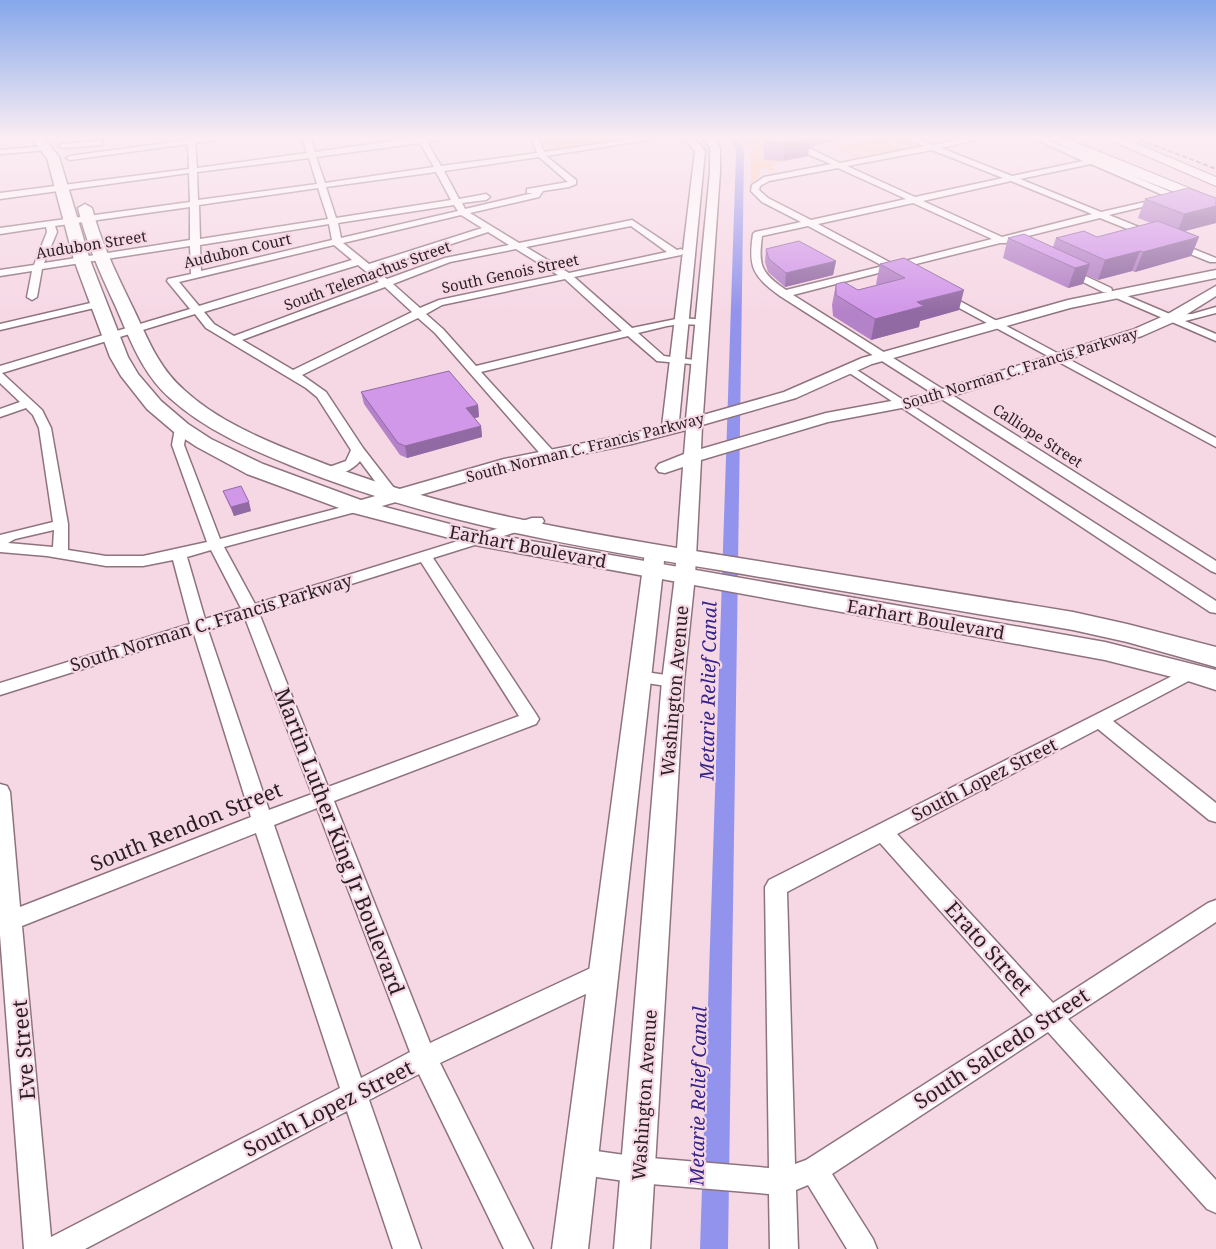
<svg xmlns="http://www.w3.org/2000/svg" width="1216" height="1249" font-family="'Noto Serif',serif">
	<rect width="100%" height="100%" fill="#f6d8e5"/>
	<!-- green -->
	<g fill="#ffc49c">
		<path d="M 542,137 L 640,137 L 640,138 L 550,151 Z"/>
		<path d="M 740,137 L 759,137 L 766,140 L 757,142 L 766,144 L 763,146 L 770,148 L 761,148 L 761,158 L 764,159 L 764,162 L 782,159 L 790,162 L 773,163 L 776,165 L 771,167 L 775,170 L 768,171 L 768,168 L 760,169 L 759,176 L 753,182 L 753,187 L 751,187 L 751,151 L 750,146 Z"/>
		<path d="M 888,137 L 900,137 L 923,147 C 906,150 898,138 884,142 L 899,148 L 907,150 L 873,156 L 857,150 L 847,150 L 865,158 L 859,159 L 834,147 Z"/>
	</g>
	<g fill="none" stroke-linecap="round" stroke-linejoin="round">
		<!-- canal -->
		<path fill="#9293ec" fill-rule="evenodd" d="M 727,137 L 734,137 L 743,147 L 744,153 L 728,1249 L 700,1249 L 736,153 L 735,147 Z"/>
		<defs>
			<g id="minor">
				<path d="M 187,137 L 227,137 L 195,143 L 197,168 L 307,153 L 302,137 L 310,137 L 315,152 L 418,137 L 450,137 L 427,142 L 441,166 L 537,153 L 531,137 L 538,137 L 544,152 L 646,137 L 667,137 L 546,156 L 576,180 L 576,184 L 569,187 L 543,191 L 539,197 L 470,213 L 519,243 L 632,220 L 677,250 L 681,249 L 686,252 L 681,255 L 574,277 L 632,328 L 681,318 L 706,320 L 707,322 L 702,325 L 681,324 L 667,326 L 638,333 L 664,356 L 702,361 L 704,363 L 702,365 L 657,361 L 628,336 L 481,372 L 554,452 L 556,455 L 554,458 L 544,458 L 435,333 L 418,318 L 302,375 L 326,392 L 363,448 L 401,497 L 394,501 L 389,500 L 360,461 C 352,471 333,479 321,476 L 319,473 L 321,470 L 346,461 L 351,450 L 317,397 L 306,388 L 206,328 L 195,314 L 2,373 L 42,410 L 51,428 L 68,524 L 68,550 L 106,556 L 143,556 L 207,542 L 172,445 L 175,428 L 181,424 L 187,428 L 184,445 L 220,539 L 358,503 L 363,504 L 365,507 L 363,510 L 224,547 L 255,604 L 532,518 L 542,518 L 544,521 L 542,524 L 433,558 L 536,714 L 539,719 L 536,724 L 334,801 L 430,1043 L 595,966 L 603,963 L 611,966 L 614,974 L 611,982 L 440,1063 L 533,1249 L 504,1249 L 419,1074 L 369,1100 L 421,1249 L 393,1249 L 347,1111 L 85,1249 L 24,1249 L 0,935 L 0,784 L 7,786 L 10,792 L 20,907 L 251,817 L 194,634 L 0,695 L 0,683 L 190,624 L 173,560 L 143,566 L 106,566 L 47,556 L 0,552 L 0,535 L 53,522 L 39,428 L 33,415 L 26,408 L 0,417 L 0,409 L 20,402 L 0,383 L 0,366 L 190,309 L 167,281 L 168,279 L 191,274 L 190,246 L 42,269 L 37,297 L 32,300 L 27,297 L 32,271 L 0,276 L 0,270 L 34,265 L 47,232 L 46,227 L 0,234 L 0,228 L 190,202 L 189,173 L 0,199 L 0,193 L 189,169 L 188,144 L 70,160 L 66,158 L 70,156 L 188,140 ZM 420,143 L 434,167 L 325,183 L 316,157 ZM 539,157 L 568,182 L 527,189 L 527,193 L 533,193 L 465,209 L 462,203 L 486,200 L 490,197 L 486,194 L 459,199 L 444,171 ZM 309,158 L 317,184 L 198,200 L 197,172 ZM 436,172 L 451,200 L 336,218 L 326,187 ZM 318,188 L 328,219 L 200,239 L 199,205 ZM 454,205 L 458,211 L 341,238 L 338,223 ZM 190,207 L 190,240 L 44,263 L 57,232 L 55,226 ZM 461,215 L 482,228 L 369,264 L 343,243 ZM 329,224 L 332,240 L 201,271 L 200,245 ZM 631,226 L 667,252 L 569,273 L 526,247 ZM 488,232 L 509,245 L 445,258 L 387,279 L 375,269 ZM 334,245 L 352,260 L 199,306 L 179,282 ZM 516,249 L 558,275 L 439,300 L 420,308 L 393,284 L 450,262 ZM 358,265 L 379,282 L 234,336 L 214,324 L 204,312 ZM 565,279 L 622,331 L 476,366 L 443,329 L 426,314 L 442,305 ZM 385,287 L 412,312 L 293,370 L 242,340 ZM 54,530 L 53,547 L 8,543 L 15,539 ZM 211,550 L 241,608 L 205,619 L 187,557 ZM 421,562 L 519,716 L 328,787 L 259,613 ZM 245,618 L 312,794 L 269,810 L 208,630 ZM 317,808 L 410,1052 L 361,1078 L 274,825 ZM 256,833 L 340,1088 L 51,1237 L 22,926 Z"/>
				<path d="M 761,137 L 773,137 L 811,149 L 840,163 L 924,146 L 904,137 L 914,137 L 933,145 L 971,137 L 988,137 L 941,148 L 1012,176 L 1083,161 L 1031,137 L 1041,137 L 1178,195 L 1178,199 L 1172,199 L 1091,164 L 1020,179 L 1101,212 L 1167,197 L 1167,201 L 1109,215 L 1216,258 L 1216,262 L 1210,262 L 1100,218 L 1008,241 L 1006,243 L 1000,243 L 900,268 L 905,271 L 905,275 L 899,275 L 890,270 L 793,295 L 1216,561 L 1216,573 L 1211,571 L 780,296 C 753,276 748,268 753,234 L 755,232 L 801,222 L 762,202 L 751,191 L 752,185 L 764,177 L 831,164 L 805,153 ZM 932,150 L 1003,178 L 915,197 L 847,166 ZM 838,168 L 906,199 L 811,220 L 768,198 L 759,190 L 760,186 L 769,181 ZM 1011,181 L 1092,214 L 1002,237 L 923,201 ZM 913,203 L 992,239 L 893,264 L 818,224 ZM 808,226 L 883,266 L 786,290 C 761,273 758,266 762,236 Z"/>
				<path d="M 99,141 L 102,141 L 102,145 L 62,148 L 58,146 L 62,144 Z"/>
				<path d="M 46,146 L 49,146 L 49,150 L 0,154 L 0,150 Z"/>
				<path d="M 1064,266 L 1111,288 L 1112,290 L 1111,292 L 1103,292 L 1061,271 L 1061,267 Z"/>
				<path d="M 941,291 L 1216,438 L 1216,447 L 937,296 L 936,294 Z"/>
				<path d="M 1118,292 L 1172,315 L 1192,314 L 1216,307 L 1216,313 L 1185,321 L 1216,334 L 1216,341 L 1114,297 L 1114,293 Z"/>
				<path d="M 99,301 L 104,304 L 103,306 L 0,330 L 0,324 Z"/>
				<path d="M 849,365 L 1216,601 L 1216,613 L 1210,612 L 845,370 L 843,368 L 845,366 Z"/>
				<path d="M 1192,666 L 1198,668 L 1201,672 L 1198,676 L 1113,721 L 1216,803 L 1216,822 L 1209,820 L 1098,729 L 897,834 L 1053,1003 L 1208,903 L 1216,900 L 1216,922 L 1068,1019 L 1216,1180 L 1216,1213 L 1207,1209 L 1048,1032 L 832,1174 L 873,1239 L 877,1249 L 847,1249 L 808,1185 L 796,1190 L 798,1249 L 770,1249 L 769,1194 L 639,1183 L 582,1175 L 573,1171 L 569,1162 L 573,1153 L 582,1149 L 639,1157 L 769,1168 L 765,887 L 769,880 ZM 880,843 L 1033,1015 L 806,1160 L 795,1164 L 787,892 Z"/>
				<path d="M 639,671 L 679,677 L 682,681 L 679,685 L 673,687 L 633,681 L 630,677 L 633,673 Z"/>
			</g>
			<g id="tertiary">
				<path d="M 683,137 L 693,137 L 705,151 L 679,421 L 686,419 L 710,172 L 710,147 L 701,137 L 712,137 L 720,147 L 720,172 L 703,415 L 784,392 L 862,358 L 1068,300 L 1216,270 L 1216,278 L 1070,308 L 872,364 L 796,398 L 702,425 L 701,449 L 826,413 L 924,395 L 1132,330 L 1166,315 L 1216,286 L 1216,296 L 1176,321 L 1142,336 L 933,402 L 828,422 L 701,460 L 695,576 L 684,681 L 650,1249 L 614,1249 L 662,681 L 675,576 L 683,467 L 665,473 L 659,472 L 656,468 L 659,464 L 684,454 L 686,430 L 632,444 L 513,468 L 358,513 L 351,511 L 349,507 L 351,503 L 504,459 L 630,434 L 662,426 L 695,151 Z"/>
				<path d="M 655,546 L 662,548 L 665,552 L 588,1249 L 552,1249 L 645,552 L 648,548 Z"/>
			</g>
			<g id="primary">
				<path d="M 30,137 L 43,137 L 59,157 L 90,260 L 128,357 L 138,374 L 161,401 L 188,424 L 211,439 L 263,464 L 366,502 L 480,532 L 1105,642 L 1216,670 L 1216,690 L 1188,681 L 1105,660 L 480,546 L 350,512 L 247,474 L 197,447 L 174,432 L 147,409 L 121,376 L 110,357 L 74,260 L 47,158 Z"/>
				<path d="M 85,204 L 92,208 C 101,243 117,275 133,308 C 147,337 158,367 183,389 C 217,421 264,440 307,457 C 440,510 579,532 720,555 C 838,574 955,593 1073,612 L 1127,624 L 1216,647 L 1216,667 L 1127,642 L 1073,630 C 955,610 837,590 719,570 C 574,546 429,522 292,466 C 250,449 205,430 171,399 C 142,374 130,339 115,305 C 100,273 86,242 78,208 Z"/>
			</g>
			<g id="motorway">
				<path d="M 1046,137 L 1063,137 L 1216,199 L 1216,208 L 1094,161 Z"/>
				<path d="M 1103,137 L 1121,137 L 1216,177 L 1216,186 Z"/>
			</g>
		</defs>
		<!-- minor casing -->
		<use href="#minor" stroke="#8e737f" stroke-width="3"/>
		<!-- tertiary casing -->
		<use href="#tertiary" stroke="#8e737f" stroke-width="3"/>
		<!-- primary casing -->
		<use href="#primary" stroke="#8e737f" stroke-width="3"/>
		<!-- motorway casing -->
		<use href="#motorway" stroke="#8e737f" stroke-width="2"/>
		<!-- minor -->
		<use href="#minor" fill="#fff" fill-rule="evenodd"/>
		<!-- tertiary -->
		<use href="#tertiary" fill="#fff" fill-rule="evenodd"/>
		<!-- primary -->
		<use href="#primary" fill="#fff" fill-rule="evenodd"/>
		<!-- motorway -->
		<use href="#motorway" fill="#fff" fill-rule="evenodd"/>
		<!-- rail -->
		<path stroke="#89757e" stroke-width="2" stroke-dasharray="5 2.5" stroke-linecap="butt" d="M 1133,137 L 1216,169"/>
	</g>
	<!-- wall -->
	<g fill="#b482c8">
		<path d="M 765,137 L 848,137 L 810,147 L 809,146 L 808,156 L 783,161 L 764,160 L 763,148 Z"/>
		<path d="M 1216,198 L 1216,223 L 1185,231 L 1199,237 L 1191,256 L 1135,272 L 1132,271 L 1098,280 L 1086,275 L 1083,284 L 1068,288 L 1003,258 L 1008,238 L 1053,247 L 1056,238 L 1097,237 L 1151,223 L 1138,218 L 1145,199 Z"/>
		<path d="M 766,249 L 836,261 L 833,275 L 785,287 L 768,272 L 765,262 Z"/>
		<path d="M 904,258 L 959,310 L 920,321 L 919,327 L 871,340 L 833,316 L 832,305 L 836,284 L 858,290 L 877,285 L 876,284 L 880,264 Z"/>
		<path d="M 361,392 L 478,405 L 479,417 L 474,418 L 481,426 L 482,437 L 407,458 L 400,455 L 364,404 Z"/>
		<path d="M 223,491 L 251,511 L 234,516 Z"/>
	</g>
	<!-- shaded-wall -->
	<g fill="#926aa3">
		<path d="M 811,137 L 848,137 L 810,147 Z"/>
		<path d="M 810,139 L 808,156 L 783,161 L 785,144 Z"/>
		<path d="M 1216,206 L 1216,223 L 1177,233 L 1184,214 Z"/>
		<path d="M 1199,237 L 1191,256 L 1135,272 L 1143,252 Z"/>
		<path d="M 1140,251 L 1132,271 L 1098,280 L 1105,260 Z"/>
		<path d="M 836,261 L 833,275 L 785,287 L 786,273 Z"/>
		<path d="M 1090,264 L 1083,284 L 1068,288 L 1075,268 Z"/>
		<path d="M 964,290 L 959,310 L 920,321 L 919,327 L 871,340 L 875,319 L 917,302 Z"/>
		<path d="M 478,405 L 479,417 L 468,420 L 466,408 Z"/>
		<path d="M 481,426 L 482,437 L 407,458 L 405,446 Z"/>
		<path d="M 249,502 L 251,511 L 234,516 L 231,507 Z"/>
	</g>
	<!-- building -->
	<g fill="#d197e9" stroke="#926aa3">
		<path d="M 765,137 L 804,137 L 810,139 L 785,144 L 766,143 Z"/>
		<path d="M 1188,188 L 1216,198 L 1216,206 L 1184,214 L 1145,199 Z"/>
		<path d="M 1158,221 L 1199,237 L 1143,252 L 1140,251 L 1105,260 L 1056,238 L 1084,231 L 1097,237 Z"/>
		<path d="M 1024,234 L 1090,264 L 1075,268 L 1008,238 Z"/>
		<path d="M 799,241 L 836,261 L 786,273 L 769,259 L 766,249 Z"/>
		<path d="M 904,258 L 964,290 L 917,302 L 924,306 L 875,319 L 836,295 L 836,284 L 844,282 L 858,290 L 905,278 L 880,264 Z"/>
		<path d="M 449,371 L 478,405 L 466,408 L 481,426 L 405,446 L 398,443 L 361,392 Z"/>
		<path d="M 241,486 L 249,502 L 231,507 L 223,491 Z"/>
	</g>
	<!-- sky -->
	<linearGradient id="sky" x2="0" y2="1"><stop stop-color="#85a7ea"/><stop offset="0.44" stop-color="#fbedf3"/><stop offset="1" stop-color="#fbedf3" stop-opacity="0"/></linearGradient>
	<rect width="1216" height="312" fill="url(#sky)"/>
	<g text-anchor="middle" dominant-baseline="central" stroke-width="4.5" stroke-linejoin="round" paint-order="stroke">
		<!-- far-street labels -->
		<g font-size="15" fill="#291e23" stroke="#f6d8e5">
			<text transform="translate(91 244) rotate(-9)">Audubon Street</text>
			<text transform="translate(237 250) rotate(-13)">Audubon Court</text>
			<text transform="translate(510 273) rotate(-12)">South Genois Street</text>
			<text transform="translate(367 275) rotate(-20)">South Telemachus Street</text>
			<text transform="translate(1020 368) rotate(-17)">South Norman C. Francis Parkway</text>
			<text transform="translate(1038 435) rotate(33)">Calliope Street</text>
			<text transform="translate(585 447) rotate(-14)">South Norman C. Francis Parkway</text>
		</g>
		<!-- street labels -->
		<g font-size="18" fill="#291e23" stroke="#f6d8e5">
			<text transform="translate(528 546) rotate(11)">Earhart Boulevard</text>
			<text transform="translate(926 619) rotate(10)">Earhart Boulevard</text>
			<text transform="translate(211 622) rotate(-17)">South Norman C. Francis Parkway</text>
			<text transform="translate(674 691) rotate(-85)">Washington Avenue</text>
			<text transform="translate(984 779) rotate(-27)">South Lopez Street</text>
			<text transform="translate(644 1095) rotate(-86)">Washington Avenue</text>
		</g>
		<!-- water labels -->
		<g font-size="19" font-style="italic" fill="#342389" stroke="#f6d8e5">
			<text transform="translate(708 691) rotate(-89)">Metarie Relief Canal</text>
			<text transform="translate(698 1096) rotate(-89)">Metarie Relief Canal</text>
		</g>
		<!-- near-street labels -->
		<g font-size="21" fill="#291e23" stroke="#f6d8e5">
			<text transform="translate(186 826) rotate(-22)">South Rendon Street</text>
			<text transform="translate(340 841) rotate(69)">Martin Luther King Jr Boulevard</text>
			<text transform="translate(989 948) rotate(48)">Erato Street</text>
			<text transform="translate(1001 1048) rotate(-33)">South Salcedo Street</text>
			<text transform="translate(23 1050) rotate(-95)">Eve Street</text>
			<text transform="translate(328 1108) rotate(-27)">South Lopez Street</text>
		</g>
	</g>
</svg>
